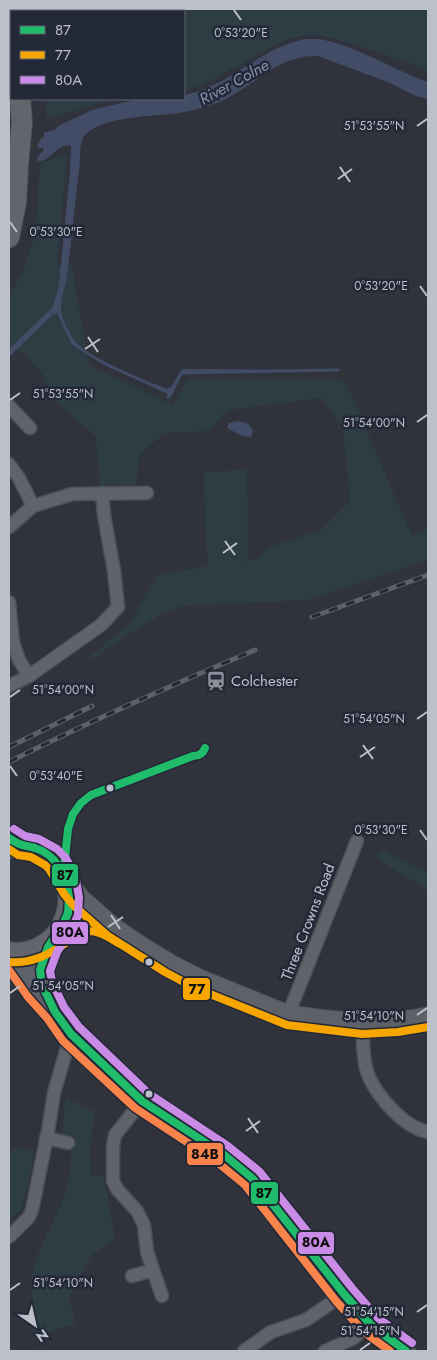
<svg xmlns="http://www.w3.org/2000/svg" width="437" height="1360" font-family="Jost,sans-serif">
	<rect width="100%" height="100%" fill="#30333c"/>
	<!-- green -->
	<g fill="#2d3d43">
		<path d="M 54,9 L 428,9 L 428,72 L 411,64 L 372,50 L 332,38 L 318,35 L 304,35 L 285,40 L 198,87 L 184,89 L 184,11 L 53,11 Z"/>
		<path d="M 46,99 L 116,99 L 47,119 Z"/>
		<path d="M 67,154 L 57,265 L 72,266 L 89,365 L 173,405 L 187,379 L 338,379 L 346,382 L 412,536 L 428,528 L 428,559 L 419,563 L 308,600 L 184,606 L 165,612 L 143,625 L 93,659 L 90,656 L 131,622 L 157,575 L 163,577 L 162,574 L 208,566 L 205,521 L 204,472 L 247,470 L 248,559 L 240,561 L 256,559 L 270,547 L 321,530 L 350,501 L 343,427 L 321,398 L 228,410 L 208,431 L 164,433 L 139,456 L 136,488 L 100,489 L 96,436 L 51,398 L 43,375 L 24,353 L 9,346 L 9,296 L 22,274 L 36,232 L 40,163 Z"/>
		<path d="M 383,851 L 428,873 L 428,891 L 378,859 L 377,855 Z"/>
		<path d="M 66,1098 L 95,1112 L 90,1150 L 91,1175 L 104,1176 L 115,1239 L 92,1255 L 69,1297 L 75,1324 L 34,1336 C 33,1314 29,1292 33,1270 C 39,1244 56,1221 64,1196 C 68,1184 71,1170 71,1158 C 71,1151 70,1146 73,1139 L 63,1135 L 63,1122 Z"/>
		<path d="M 14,1147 L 35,1152 L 22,1209 L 9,1220 L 9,1156 Z"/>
	</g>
	<!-- water -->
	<g fill="#424c67">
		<path d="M 319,39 C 358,46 391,69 428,82 L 428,99 L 416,96 L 390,83 L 318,56 C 275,54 251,91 214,104 C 200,109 184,113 169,114 C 148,116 101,118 86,134 C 78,141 81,159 79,170 C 75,202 72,235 68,268 C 67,275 66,283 64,290 C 63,295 61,299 61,305 C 60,316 68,331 74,340 C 84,356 147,381 167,389 L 171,387 L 182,369 L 338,370 L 186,372 C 177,378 177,391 169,399 L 166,397 L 168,394 L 104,365 L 75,347 L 71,343 L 57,313 L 53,314 L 9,357 L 9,350 L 10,348 L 52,308 L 56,297 L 59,285 L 70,171 L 71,146 C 57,142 51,162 38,161 L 37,159 L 39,155 L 44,150 L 44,148 L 39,148 L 37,145 L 40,140 L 44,137 L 44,133 L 56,129 L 58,126 L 92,110 L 134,100 L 150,99 L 184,99 L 184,95 L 200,91 L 222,81 L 271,51 L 293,42 L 305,39 Z"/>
		<path d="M 238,421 L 248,424 L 253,430 L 251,437 L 242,436 L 227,428 L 229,423 Z"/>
	</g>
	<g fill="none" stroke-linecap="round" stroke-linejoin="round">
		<!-- stream -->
		<path stroke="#424c67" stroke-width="3" d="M 181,373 L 338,370"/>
		<defs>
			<g id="street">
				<path d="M 9,406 L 30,428"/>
				<path d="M 9,464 L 19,478 L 33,506"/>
				<path d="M 9,527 L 33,506 L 72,494 L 147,493"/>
				<path d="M 9,602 L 13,642 L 19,660 L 29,676"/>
				<path d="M 9,686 L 29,676 L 101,625 L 118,607 L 114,571 L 104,515 L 102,493"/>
				<path d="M 288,1015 L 357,841"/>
				<path d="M 362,1024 C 363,1037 363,1051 365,1063 C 369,1089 402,1127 428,1132"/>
				<path d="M 142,1101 L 115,1135 L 113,1147 L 113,1181 L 117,1189 L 137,1211 L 144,1225 L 147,1252 L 162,1296"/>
				<path d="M 46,1138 L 68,1143"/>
				<path d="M 9,1237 L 29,1217 L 32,1210 L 48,1131 L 54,1093 L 71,1034"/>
				<path d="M 132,1276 L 153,1270"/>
				<path d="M 244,1351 L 271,1332 L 306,1320 L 344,1294"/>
				<path d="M 325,1351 L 352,1339 L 371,1325"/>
			</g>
			<g id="secondary">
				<path d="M 65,877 L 80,898 L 114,928 L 139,945 L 170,964 L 199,979 L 288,1015 L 310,1018 L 362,1024 L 397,1022 L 428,1017"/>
				<path d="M 114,928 L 92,921 L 78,923 L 54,937 L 48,947 L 43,959 L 40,970 L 40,978 L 47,996 L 60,1019 L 71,1034 L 142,1101 L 223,1154 L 252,1178 L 344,1294 L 371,1325 L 406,1351"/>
				<path d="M 9,955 L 42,998"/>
			</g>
			<g id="primary">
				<path d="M 24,11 L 25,9"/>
				<path d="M 9,25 L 11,29"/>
				<path d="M 9,80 L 11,76"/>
				<path d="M 9,237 L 16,202 L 18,165 L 22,122 L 20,99"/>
				<path d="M 9,848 C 69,831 92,923 38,948 C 29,952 19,954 9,952"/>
			</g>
		</defs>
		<!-- street casing -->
		<use href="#street" stroke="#4c4f55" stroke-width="15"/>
		<!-- secondary casing -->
		<use href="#secondary" stroke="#4c4f55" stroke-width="21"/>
		<!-- primary casing -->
		<use href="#primary" stroke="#4e5058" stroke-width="22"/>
		<!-- street -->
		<use href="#street" stroke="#60636a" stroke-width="12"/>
		<!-- secondary -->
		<use href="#secondary" stroke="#5e6168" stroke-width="19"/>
		<!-- primary -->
		<use href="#primary" stroke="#62656c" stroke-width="20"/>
		<defs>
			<g id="rail">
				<path d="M 312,617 L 428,575"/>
				<path d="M 9,747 L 92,706"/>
				<path d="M 9,762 C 90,721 172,685 255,650"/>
			</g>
		</defs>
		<!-- rail casing -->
		<use href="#rail" stroke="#5e6168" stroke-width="5"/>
		<!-- rail -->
		<use href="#rail" stroke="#232937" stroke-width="3" stroke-dasharray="9" stroke-linecap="butt"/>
		<defs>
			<g id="bus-1">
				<path d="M 205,748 C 203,754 199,756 193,756 L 91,795 L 81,803 L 73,814 L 68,829 L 64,868 L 69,898 L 68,913 L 63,924 L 48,947 L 40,970 L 42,985 L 55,1012 L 71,1034 L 142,1101 L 223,1154 L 252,1178 L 344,1294 L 371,1325 L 406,1351"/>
				<path d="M 9,838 C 20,846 23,845 35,848 C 55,854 65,873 68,893"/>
			</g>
			<g id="bus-2">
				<path d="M 9,849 L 18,855 L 31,857 L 45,865 L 49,869 L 64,894 L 73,905 L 108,936 L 165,972 L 195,988 L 287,1025 L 362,1034 L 398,1032 L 428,1027"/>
				<path d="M 9,962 C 31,964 48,955 66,943 C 71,940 77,934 82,932 C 95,928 109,937 118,943"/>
			</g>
			<path id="bus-3" d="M 14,829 L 25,836 L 39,839 L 57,849 L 65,857 L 75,874 L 79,897 L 78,915 L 72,929 L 57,952 L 50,971 L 52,982 L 64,1007 L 79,1027 L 148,1093 L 228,1146 L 259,1171 L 352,1288 L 378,1318 L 412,1343"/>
			<path id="bus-4" d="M 9,970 L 28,997 L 47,1018 L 63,1041 L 135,1108 L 217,1162 L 245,1185 L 336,1301 L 364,1332 L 390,1351"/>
		</defs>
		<!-- bus-1 casing -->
		<use href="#bus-1" stroke="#232937" stroke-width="11"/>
		<!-- bus-2 casing -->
		<use href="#bus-2" stroke="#232937" stroke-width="11"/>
		<!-- bus-3 casing -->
		<use href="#bus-3" stroke="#232937" stroke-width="11"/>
		<!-- bus-4 casing -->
		<use href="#bus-4" stroke="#232937" stroke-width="11"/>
		<!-- bus-1 -->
		<use href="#bus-1" stroke="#20bc6c" stroke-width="8"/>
		<!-- bus-2 -->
		<use href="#bus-2" stroke="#f7a600" stroke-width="8"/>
		<!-- bus-3 -->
		<use href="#bus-3" stroke="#ca8be6" stroke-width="8"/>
		<!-- bus-4 -->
		<use href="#bus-4" stroke="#f8844c" stroke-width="8"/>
	</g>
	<!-- ticks -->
	<path fill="none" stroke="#bcc0cb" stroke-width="2" d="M 234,10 L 241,20M 417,126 L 427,119M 340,167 L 350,182M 338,179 L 352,169M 10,222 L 17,232M 420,286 L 427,296M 88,337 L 98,352M 85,349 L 100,339M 10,400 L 20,393M 417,422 L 427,415M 225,541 L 235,555M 223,553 L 237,543M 10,697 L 20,690M 417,719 L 427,712M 363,745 L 373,759M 360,757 L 375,747M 10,766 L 17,776M 420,830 L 427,840M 111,915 L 120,929M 108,927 L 123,917M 10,993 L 20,986M 417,1015 L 427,1008M 248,1118 L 258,1133M 246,1131 L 260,1121M 10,1290 L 20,1283M 417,1312 L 427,1305M 360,1350 L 370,1343"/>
	<!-- icons -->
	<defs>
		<symbol id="station-bare" viewBox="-9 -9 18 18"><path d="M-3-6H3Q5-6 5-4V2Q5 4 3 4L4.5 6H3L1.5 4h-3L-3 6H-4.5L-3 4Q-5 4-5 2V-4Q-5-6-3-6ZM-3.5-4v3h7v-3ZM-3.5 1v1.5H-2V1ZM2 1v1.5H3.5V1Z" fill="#8b8f99" stroke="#232937" stroke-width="2.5" paint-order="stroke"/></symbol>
	</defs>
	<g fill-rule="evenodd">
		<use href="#station-bare" x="202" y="667" width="28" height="28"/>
	</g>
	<!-- markers -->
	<g fill="#bcc0cb" stroke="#232937" stroke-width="2">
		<circle cx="110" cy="788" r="4.5"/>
		<circle cx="149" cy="962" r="4.5"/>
		<circle cx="149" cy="1094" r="4.5"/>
	</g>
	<g text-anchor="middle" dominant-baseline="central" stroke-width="5" stroke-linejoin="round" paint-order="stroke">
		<!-- poi labels -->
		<g font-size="15" fill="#bcc0cb" stroke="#232937" text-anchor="start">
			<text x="231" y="681">Colchester</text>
		</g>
		<!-- street labels -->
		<g font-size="15" fill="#bcc0cb" stroke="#232937">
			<text transform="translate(308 922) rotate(-69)">Three Crowns Road</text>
		</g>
		<!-- water labels -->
		<g font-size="16" font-style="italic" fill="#8692b0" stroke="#232937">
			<text transform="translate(234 82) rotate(-29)">River Colne</text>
		</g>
	</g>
	<g font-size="12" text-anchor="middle" fill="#bcc0cb" stroke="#232937" stroke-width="5" stroke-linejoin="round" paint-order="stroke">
		<text x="241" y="37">0°53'20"E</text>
		<text x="374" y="130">51°53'55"N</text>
		<text x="56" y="236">0°53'30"E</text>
		<text x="381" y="290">0°53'20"E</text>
		<text x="63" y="398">51°53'55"N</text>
		<text x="374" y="427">51°54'00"N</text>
		<text x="63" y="694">51°54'00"N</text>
		<text x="374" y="723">51°54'05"N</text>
		<text x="56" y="780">0°53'40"E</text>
		<text x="381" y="834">0°53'30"E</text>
		<text x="63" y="990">51°54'05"N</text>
		<text x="374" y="1020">51°54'10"N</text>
		<text x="63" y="1287">51°54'10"N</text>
		<text x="374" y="1316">51°54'15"N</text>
		<text x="370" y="1335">51°54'15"N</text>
	</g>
	<g stroke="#232937" stroke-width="2">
		<rect x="51" y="863" width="28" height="24" rx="5" fill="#20bc6c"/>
		<rect x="51" y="921" width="38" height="24" rx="5" fill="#ca8be6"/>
		<rect x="182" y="977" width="29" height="24" rx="5" fill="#f7a600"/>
		<rect x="186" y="1142" width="38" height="24" rx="5" fill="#f8844c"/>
		<rect x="250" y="1181" width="29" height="24" rx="5" fill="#20bc6c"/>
		<rect x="297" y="1231" width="38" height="24" rx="5" fill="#ca8be6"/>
	</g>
	<g font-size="14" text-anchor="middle" font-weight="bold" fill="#111">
		<text x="65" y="880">87</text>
		<text x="70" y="937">80A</text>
		<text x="197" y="994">77</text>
		<text x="205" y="1159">84B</text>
		<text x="264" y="1198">87</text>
		<text x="316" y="1247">80A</text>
	</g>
	<!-- border -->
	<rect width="437" height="1360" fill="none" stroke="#bcc0cb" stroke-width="20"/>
	<!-- legend -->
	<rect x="10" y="10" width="175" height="90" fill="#232937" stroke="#606572"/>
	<rect x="20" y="26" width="25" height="8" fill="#20bc6c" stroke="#606572"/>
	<text x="55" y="35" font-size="15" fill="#bcc0cb">87</text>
	<rect x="20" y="51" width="25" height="8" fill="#f7a600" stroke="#606572"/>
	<text x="55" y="60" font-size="15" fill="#bcc0cb">77</text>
	<rect x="20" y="76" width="25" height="8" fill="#ca8be6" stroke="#606572"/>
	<text x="55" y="85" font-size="15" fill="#bcc0cb">80A</text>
	<!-- north arrow -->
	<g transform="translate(35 1325) rotate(146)" stroke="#232937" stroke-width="4" paint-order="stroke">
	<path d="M0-4L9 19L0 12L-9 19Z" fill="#bcc0cb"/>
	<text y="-8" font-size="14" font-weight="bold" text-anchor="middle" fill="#bcc0cb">N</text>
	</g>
</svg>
